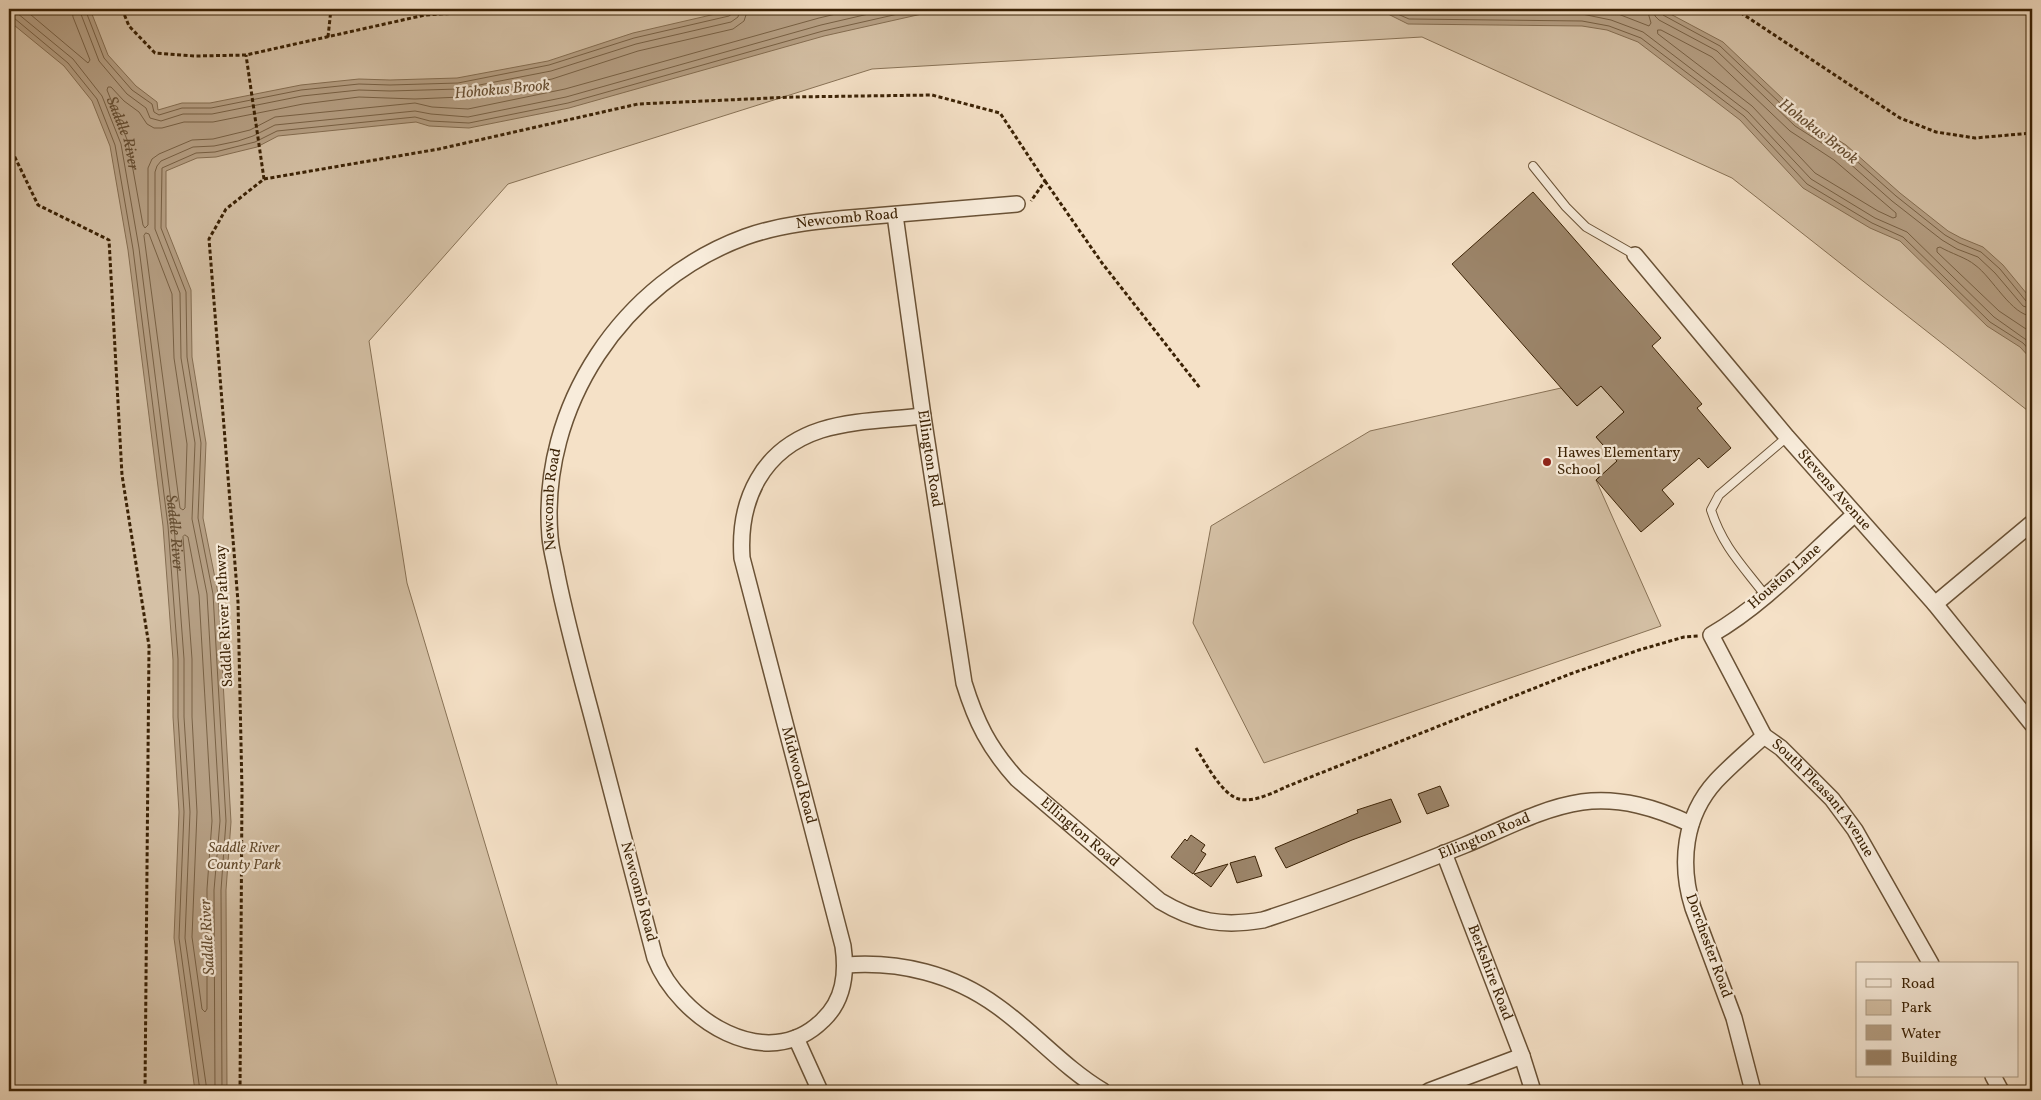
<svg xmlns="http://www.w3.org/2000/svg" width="2041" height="1100" font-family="Vollkorn,serif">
	<rect width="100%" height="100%" fill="#f5e1c7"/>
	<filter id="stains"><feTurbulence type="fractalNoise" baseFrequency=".004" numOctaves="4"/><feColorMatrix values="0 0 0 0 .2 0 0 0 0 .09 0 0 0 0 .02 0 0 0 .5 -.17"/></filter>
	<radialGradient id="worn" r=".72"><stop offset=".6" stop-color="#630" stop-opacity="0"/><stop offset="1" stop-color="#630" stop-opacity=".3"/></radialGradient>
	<!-- green -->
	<g fill="#d5c1a6" stroke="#887256">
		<path d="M 9,9 L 2032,9 L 2032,414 L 1732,178 L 1422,37 L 872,69 L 508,184 L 369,341 L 407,583 L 559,1091 L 9,1091 Z"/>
		<path d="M 1601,386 L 1624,412 L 1596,437 L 1617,461 L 1596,480 L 1661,626 L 1264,763 L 1193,623 L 1211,526 L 1370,431 L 1561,388 L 1577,406 Z"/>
	</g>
	<!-- water -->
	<g fill="#b6a085" stroke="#856e52">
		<path d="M 9,9 L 90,9 L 108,55 L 136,86 L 157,102 L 158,110 L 182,103 L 210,103 L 301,85 L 359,79 L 390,80 L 457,78 L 548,61 L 633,33 L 737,9 L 944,9 L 824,36 L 569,108 L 469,128 L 429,126 L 416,122 L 278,136 L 257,147 L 216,157 L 197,158 L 166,171 L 166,227 L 191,290 L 192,357 L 206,443 L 203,518 L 218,593 L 231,822 L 226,890 L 227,1091 L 195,1091 L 174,938 L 179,812 L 173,717 L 173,660 L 163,526 L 128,250 L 110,146 L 92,101 L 64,66 L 9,21 Z"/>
		<path d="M 1365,9 L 1661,9 L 1723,42 L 1803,118 L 1846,145 L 1900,193 L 1948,231 L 1961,238 L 1983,247 L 2003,265 L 2032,300 L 2032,360 L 2020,347 L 1987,326 L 1900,241 L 1870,228 L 1803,188 L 1740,120 L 1638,42 L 1607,30 L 1582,26 L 1408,24 L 1388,14 Z"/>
	</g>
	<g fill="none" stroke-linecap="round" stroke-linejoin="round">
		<!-- shore -->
		<g stroke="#786145" stroke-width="1">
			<path d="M 24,9 L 88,63 L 90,60 L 73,17 L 72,9"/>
			<path d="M 79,9 L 99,61 L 127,94 L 146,108 L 150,118 L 161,121 L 183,114 L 212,114 L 302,96 L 359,90 L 390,91 L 459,89 L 551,71 L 636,44 L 731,22 L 738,17 L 740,9"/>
			<path d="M 85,9 L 104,58 L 132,90 L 152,104 L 154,112 L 159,115 L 182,108 L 211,108 L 301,90 L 359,84 L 390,85 L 458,83 L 549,65 L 634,38 L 729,16 L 733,13 L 734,9"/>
			<path id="s1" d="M 748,9 L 744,21 L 733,29 L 638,51 L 552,79 L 461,97 L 415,99 L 359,97 L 303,104 L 213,122 L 184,122 L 162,128 L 154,128 L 147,124 L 139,112 L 124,101 L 111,87 L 108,87 L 107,90 L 128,142 L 143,225 L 145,228 L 148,225 L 148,168 L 152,159 L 159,154 L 192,140 L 213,139 L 250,130 L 275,117 L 415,103 L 432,107 L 468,109 L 565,89 L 819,18 L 857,9"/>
			<path d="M 1386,9 L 1409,19 L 1582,21 L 1609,26 L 1641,38 L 1744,116 L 1807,184 L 1872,223 L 1903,237 L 1990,322 L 2023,343 L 2032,353"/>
			<path d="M 1402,9 L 1411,13 L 1433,14 L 1582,14 L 1611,20 L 1643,32 L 1748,112 L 1811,179 L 1875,218 L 1907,232 L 1994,317 L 2032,344"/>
			<path d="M 1594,9 L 1613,12 L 1649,26 L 1651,23 L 1647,9"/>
			<path d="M 1654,9 L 1655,16 L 1659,20 L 1717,51 L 1795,126 L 1839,154 L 1892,201 L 1942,240 L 1957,249 L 1978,257 L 1995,273 L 2023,306 L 2032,309"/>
			<path d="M 1660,9 L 1663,15 L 1720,46 L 1800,122 L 1843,149 L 1896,196 L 1945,235 L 1959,243 L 1981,252 L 2000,269 L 2026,301 L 2032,303"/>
			<path id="s2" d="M 9,11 L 17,13 L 73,59 L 102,96 L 121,144 L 139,248 L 174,525 L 184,659 L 184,717 L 190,812 L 185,938 L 207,1091"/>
			<path d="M 9,17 L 14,18 L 68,63 L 97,99 L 115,145 L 133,249 L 168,526 L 178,659 L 178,717 L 184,812 L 179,938 L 200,1091"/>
			<path d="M 1658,30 L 1661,30 L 1712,57 L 1790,131 L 1834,160 L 1896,213 L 1896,217 L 1893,218 L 1878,211 L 1815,173 L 1752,106 L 1658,34 Z"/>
			<path d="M 146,233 L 149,234 L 172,294 L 174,358 L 187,444 L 185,508 L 183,510 L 180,508 L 144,236 Z"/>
			<path d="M 2032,316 C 2012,316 1992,277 1975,265 C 1967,258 1950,253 1940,247 L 1937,248 L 1937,252 L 1999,311 L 2032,333"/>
			<path d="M 185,535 L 188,537 L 199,595 L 212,821 L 207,889 L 207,1009 L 205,1012 L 202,1009 L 192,937 L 197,812 L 192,717 L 192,659 L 183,537 Z"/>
			<path d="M 215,1091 L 214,890 L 220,821 L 207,594 L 192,519 L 195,443 L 181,358 L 180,293 L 155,229 L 155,172 L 157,166 L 161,161 L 193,147 L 214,146 L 238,141 L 253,136 L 275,125 L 415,111 L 431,114 L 468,117 L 566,97 L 821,25 L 890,9"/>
			<path d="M 222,1091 L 221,890 L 226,821 L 213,594 L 198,518 L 201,443 L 187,357 L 186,292 L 161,228 L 162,168 L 196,153 L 215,152 L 255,142 L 277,131 L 415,117 L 430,121 L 469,123 L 568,103 L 823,31 L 920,9"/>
		</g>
	</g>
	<!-- building -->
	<g fill="#9c856a" stroke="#3b2205">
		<path d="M 1533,192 L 1661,338 L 1652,346 L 1702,404 L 1697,408 L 1731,448 L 1708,468 L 1699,458 L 1662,490 L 1674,504 L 1641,532 L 1596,480 L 1617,461 L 1596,437 L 1624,412 L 1601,386 L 1577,406 L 1452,264 Z"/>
		<path d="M 1440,786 L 1449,806 L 1427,814 L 1418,794 Z"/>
		<path d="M 1391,799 L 1401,822 L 1352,840 L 1286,868 L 1275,848 L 1358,813 L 1357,810 Z"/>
		<path d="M 1191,835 L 1205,845 L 1201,851 L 1206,854 L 1193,874 L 1171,857 L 1185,839 L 1187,841 Z"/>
		<path d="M 1255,856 L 1262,876 L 1237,883 L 1230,863 Z"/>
		<path d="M 1228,864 L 1211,887 L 1194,874 Z"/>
	</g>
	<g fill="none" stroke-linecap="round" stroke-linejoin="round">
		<defs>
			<g id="service">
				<path d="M 1533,166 L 1566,207 L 1586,227 L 1635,255"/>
				<path d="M 1765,595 C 1742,565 1723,547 1711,510 L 1719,495 L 1787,437"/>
			</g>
			<g id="minor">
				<path id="s3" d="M 895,215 L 923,416 L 964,683 C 976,722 989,748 1017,779 L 1160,901 C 1195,922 1222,927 1263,920 C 1331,898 1398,872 1465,845 C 1502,830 1541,808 1582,802 C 1621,797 1656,808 1691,824"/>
				<path id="s4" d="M 1635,255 L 1787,437 L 1935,604 L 2032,724"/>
				<path id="s5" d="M 923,416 C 889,420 853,420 821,430 C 762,449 738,500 742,558 L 843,946 C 847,974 844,1000 823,1020 C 767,1076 679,1019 655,958 C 635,880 615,802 594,724 C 581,675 567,625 557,575 C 555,563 551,550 550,537 C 539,406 623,282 745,237 C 787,222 831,220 874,216 C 922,212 969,208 1017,204"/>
				<path id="s6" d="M 1855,514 C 1809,555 1765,604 1711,635 L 1764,736 L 1781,748 L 1832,799 L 1855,830 L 1931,964"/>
				<path d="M 1935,604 L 2032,523"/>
				<path id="s7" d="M 1444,853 L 1522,1056 L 1533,1091"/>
				<path d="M 846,965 C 900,961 953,974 997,1006 C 1034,1032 1064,1068 1103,1091"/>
				<path d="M 796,1038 L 820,1091"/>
				<path d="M 1993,1076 L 2001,1091"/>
				<path d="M 1429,1091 L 1522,1056"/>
				<path d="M 1753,1091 L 1734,1018 L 1693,908 C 1679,864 1684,816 1716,781 C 1731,765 1748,751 1764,736"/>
			</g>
		</defs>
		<!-- service casing -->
		<use href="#service" stroke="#6a5236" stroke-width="10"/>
		<!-- minor casing -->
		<use href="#minor" stroke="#6a5236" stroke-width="18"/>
		<!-- path -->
		<g stroke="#3b2205" stroke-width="3" stroke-dasharray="4 2.5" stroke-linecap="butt">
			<path d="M 122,9 L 129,26 L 155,53 L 195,56 L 246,55 L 425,15 L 519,9"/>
			<path d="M 1735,9 L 1900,118 L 1936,132 L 1975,138 L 2032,133"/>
			<path d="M 328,37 L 331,9"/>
			<path d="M 9,145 L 38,205 L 109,240 L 122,475 L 149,646 L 145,1091"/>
			<path d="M 264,179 L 439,149 L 638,104 L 793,97 L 932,95 L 1000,113 L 1045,181 L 1031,201"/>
			<path d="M 1045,181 L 1102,263 L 1200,388"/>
			<path d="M 1196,748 C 1205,762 1222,795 1239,799 C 1253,803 1275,792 1288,786 L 1570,674 L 1639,650 L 1684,637 L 1698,636"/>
			<path d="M 240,1091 L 242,791 L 238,602 L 209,239 L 226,209 L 264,179 L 246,55"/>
		</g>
		<!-- service -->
		<use href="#service" stroke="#f8ecdb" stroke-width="8"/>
		<!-- minor -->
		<use href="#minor" stroke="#f8ecdb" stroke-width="15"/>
	</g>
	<!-- markers -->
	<circle fill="#8f2418" stroke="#f8ecdb" stroke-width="2" cx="1547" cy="462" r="5"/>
	<g text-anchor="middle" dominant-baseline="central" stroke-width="4.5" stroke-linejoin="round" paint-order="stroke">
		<!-- street labels -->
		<g font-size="15" fill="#3b2205" stroke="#f8ecdb">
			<text stroke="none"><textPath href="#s5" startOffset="1879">Newcomb Road</textPath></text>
			<text stroke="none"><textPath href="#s3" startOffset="246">Ellington Road</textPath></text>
			<text stroke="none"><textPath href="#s4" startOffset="308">Stevens Avenue</textPath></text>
			<text stroke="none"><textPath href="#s5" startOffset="1429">Newcomb Road</textPath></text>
			<text transform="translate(1785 577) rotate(-41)">Houston Lane</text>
			<text transform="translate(225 616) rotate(-93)">Saddle River Pathway</text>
			<text stroke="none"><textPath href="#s5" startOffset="491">Midwood Road</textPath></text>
			<text stroke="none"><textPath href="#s6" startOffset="389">South Pleasant Avenue</textPath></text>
			<text stroke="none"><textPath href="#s3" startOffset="666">Ellington Road</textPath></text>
			<text stroke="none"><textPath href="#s3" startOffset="1116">Ellington Road</textPath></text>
			<text transform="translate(638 892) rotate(75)">Newcomb Road</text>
			<text transform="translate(1708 946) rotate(70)">Dorchester Road</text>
			<text stroke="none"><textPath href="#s7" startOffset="128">Berkshire Road</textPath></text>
		</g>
		<!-- poi labels -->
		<g font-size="15" fill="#3b2205" stroke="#f8ecdb" text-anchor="start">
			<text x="1557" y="453">Hawes Elementary<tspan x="1557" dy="17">School</tspan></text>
		</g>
		<!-- park labels -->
		<g font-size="15" font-style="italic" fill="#624a2d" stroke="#f8ecdb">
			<text x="244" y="848">Saddle River<tspan x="244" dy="17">County Park</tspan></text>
		</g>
		<!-- water labels -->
		<g font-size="16" font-style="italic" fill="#664e32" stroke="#f8ecdb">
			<text transform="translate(502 90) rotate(-5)">Hohokus Brook</text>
			<text transform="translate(1818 132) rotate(38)">Hohokus Brook</text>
			<text stroke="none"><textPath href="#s1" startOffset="730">Saddle River</textPath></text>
			<text stroke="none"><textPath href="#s2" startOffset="572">Saddle River</textPath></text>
			<text transform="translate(208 937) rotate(-93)">Saddle River</text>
		</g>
	</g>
	<!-- margin -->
	<rect width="2041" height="1100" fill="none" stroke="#f5e1c7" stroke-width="30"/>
	<rect x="10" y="10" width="2021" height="1080" fill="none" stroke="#3b2205" stroke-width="2.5"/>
	<rect x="15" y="15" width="2011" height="1070" fill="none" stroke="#3b2205"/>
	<!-- legend -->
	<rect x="1856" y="962" width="162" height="115" fill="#f8ecdb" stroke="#ac9b85"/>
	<rect x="1866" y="979" width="25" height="8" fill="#f8ecdb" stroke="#ac9b85"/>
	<text x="1901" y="988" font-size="15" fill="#3b2205">Road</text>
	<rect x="1866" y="1000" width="25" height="15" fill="#d5c1a6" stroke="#ac9b85"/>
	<text x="1901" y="1012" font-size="15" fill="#3b2205">Park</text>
	<rect x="1866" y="1025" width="25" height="15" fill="#b6a085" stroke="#ac9b85"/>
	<text x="1901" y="1038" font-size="15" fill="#3b2205">Water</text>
	<rect x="1866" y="1050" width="25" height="15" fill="#9c856a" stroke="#ac9b85"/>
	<text x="1901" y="1062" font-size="15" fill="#3b2205">Building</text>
	<rect width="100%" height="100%" filter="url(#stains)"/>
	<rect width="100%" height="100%" fill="url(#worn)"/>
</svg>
